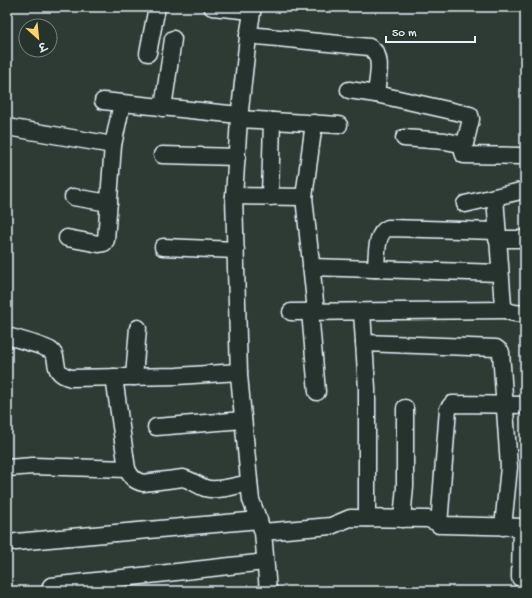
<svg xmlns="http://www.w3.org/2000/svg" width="532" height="598" font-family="'Gochi Hand','Playpen Sans Deva',sans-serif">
	<rect width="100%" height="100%" fill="#2e3b35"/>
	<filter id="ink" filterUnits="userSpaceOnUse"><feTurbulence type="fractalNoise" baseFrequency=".025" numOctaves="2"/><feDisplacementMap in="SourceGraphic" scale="8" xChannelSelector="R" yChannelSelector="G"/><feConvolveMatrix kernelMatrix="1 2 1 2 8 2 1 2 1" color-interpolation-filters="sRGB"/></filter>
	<g filter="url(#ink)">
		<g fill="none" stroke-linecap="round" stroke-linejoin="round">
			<defs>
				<g id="minor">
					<path d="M 212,7 L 252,11"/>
					<path d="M 253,7 L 248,37 L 239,119 L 234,196 L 239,375 L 250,491 L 251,500 L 263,532 L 268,591"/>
					<path d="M 248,35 L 369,47 C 385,55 377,79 376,94"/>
					<path d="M 148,53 L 157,7"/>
					<path d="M 349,90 L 376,94 L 470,115 L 471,119 L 463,152 L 464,155 L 525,156"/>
					<path d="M 103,101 L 239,115"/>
					<path d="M 163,108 L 173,39"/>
					<path d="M 239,119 L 339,125"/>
					<path d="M 314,123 L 304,197 L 316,311"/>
					<path d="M 7,127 L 113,145"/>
					<path d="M 404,138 L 445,141 L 465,145"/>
					<path d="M 162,155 L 237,157"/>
					<path d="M 234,196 L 304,197"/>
					<path d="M 73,197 L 109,203"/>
					<path d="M 270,197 L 272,121"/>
					<path d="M 495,197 L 503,306 C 507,314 517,313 525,314"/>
					<path d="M 465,204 L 525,190"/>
					<path d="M 67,238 L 99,244 L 104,243 L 106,240 L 113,145 L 122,103"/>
					<path d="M 497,239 L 525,239"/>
					<path d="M 163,247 L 236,250"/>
					<path d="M 311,267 L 500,273"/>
					<path d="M 376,269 C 377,257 375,233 388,228 L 497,231"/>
					<path d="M 310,311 L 317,392"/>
					<path d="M 291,312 L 505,310"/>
					<path d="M 362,312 L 367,388 L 367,518"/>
					<path d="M 7,336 C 18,339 41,345 50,350 C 62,358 48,372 71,378 L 177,376 L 239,372"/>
					<path d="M 364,343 L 496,348 L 501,352 L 509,467 L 503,527"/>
					<path d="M 114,377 L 127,469 C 131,477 134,481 143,483 L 183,478 C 191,480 197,485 205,488 C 216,492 238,485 249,483"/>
					<path d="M 134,377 L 138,328"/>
					<path d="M 156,427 L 243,420"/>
					<path d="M 7,468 L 33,466 L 127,469"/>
					<path d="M 402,519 L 405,486 L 405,408"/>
					<path d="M 439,525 L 448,409 L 452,404 L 525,405"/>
					<path d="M 263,532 L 331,526 L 350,518 L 428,519 L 443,525 L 525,527"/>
					<path d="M 16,542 L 259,520"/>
					<path d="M 520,578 L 521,527"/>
					<path d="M 51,586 L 265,562"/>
				</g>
			</defs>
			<!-- minor casing -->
			<use href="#minor" stroke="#e8f1f8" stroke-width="19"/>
			<!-- minor -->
			<use href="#minor" stroke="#26332d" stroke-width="16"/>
		</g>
	</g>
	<!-- margin -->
	<rect width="532" height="598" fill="none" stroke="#26332d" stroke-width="24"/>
	<rect x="12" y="12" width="508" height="574" fill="none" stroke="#e8f1f8" stroke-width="1.5" filter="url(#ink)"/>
	<!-- north arrow -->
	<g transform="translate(38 38) rotate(153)"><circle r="19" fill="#26332d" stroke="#747f7e"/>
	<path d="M0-3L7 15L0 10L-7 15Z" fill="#ffd166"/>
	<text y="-6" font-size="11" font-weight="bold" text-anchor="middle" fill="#e8f1f8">उ</text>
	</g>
	<!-- scale -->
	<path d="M386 36v6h89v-6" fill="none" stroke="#e8f1f8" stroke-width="2"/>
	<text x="392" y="36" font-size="12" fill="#e8f1f8" stroke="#26332d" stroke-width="3" paint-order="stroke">50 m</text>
</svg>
